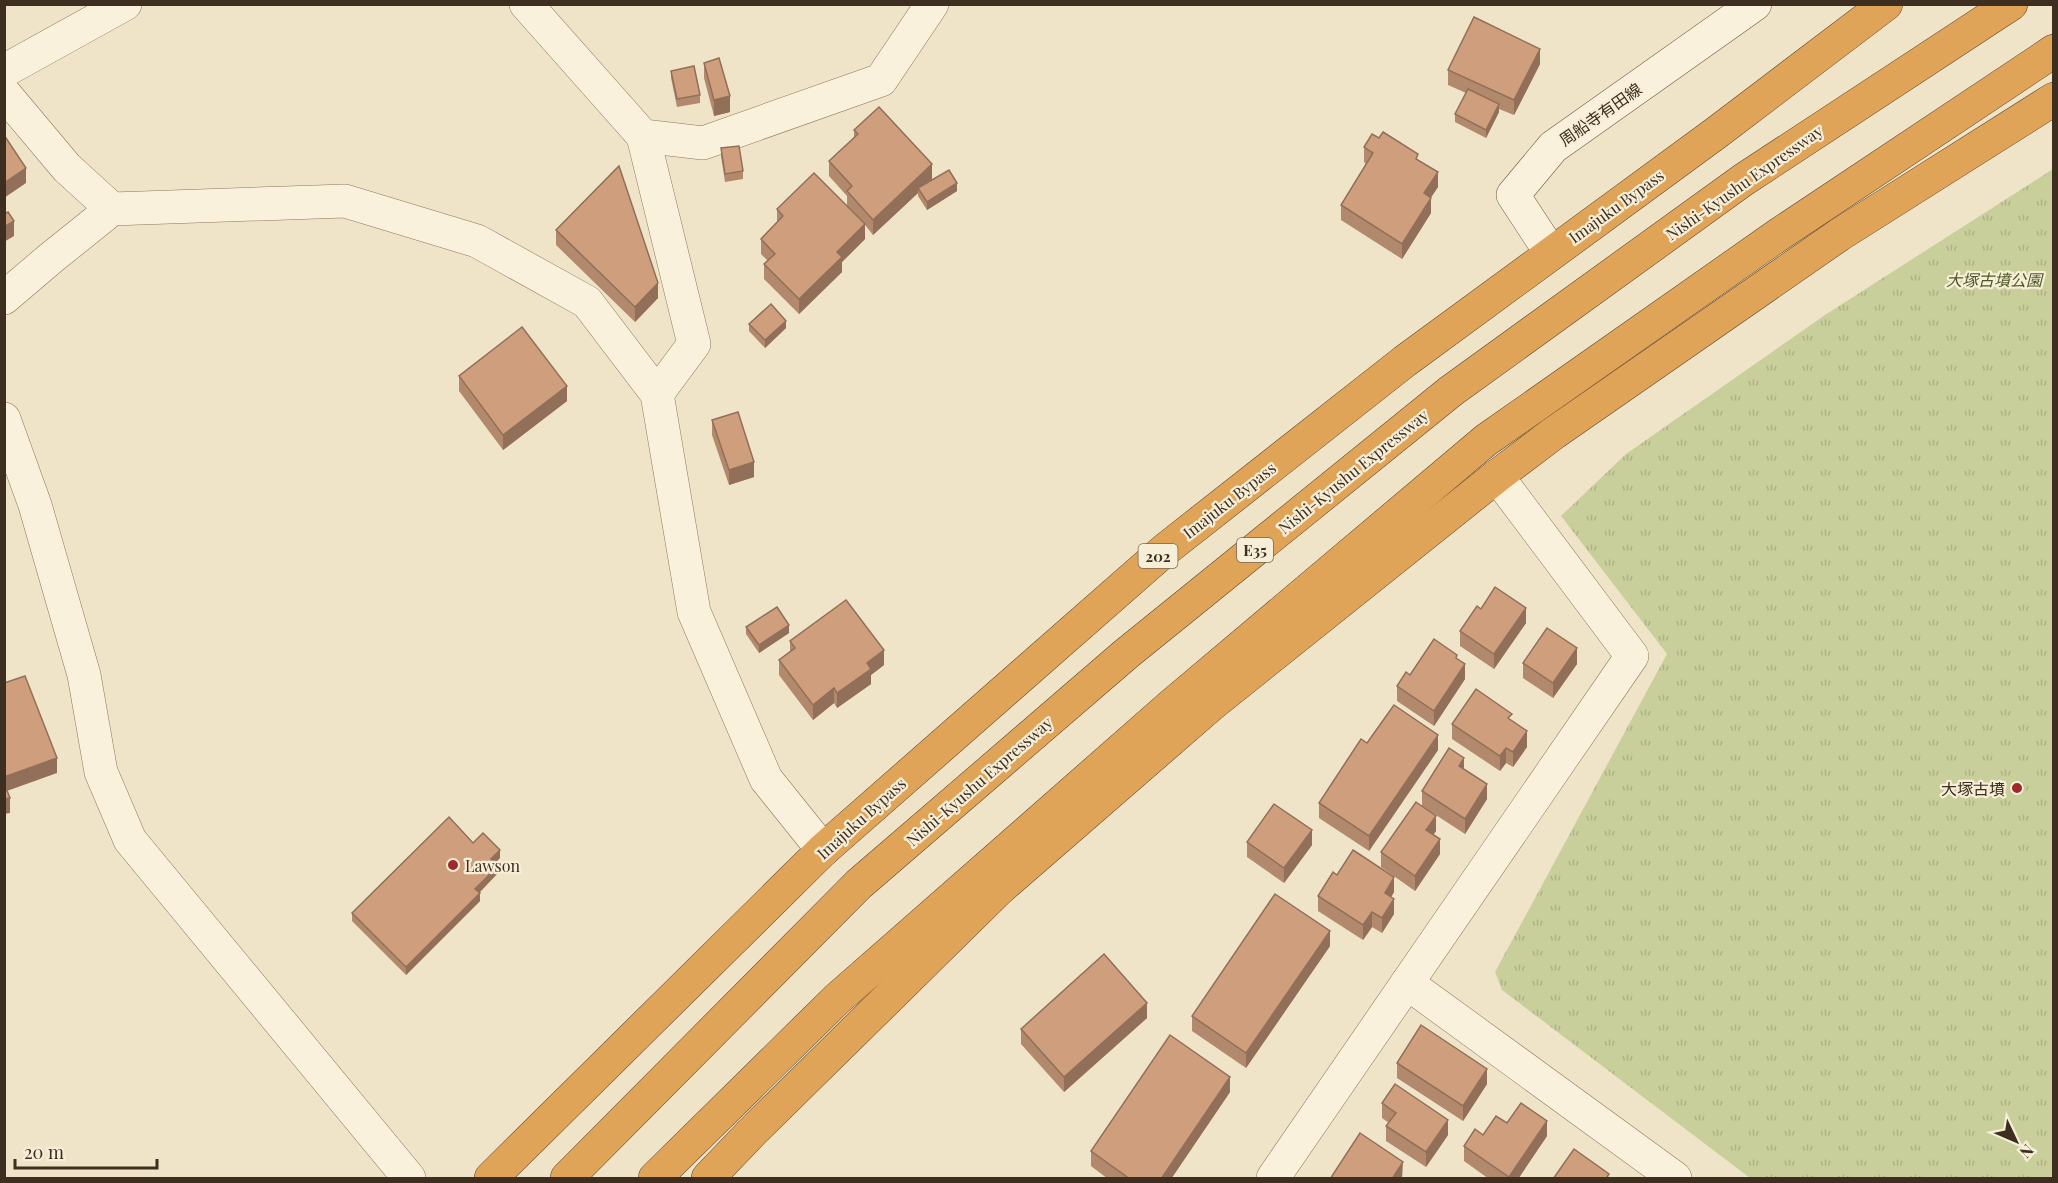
<svg xmlns="http://www.w3.org/2000/svg" width="2058" height="1183" font-family="'Playfair Display','Noto Sans JP',serif">
	<defs>
		<pattern id="grass-tufts" width="24" height="20" patternUnits="userSpaceOnUse" patternTransform="scale(1.5)"><rect width="24" height="20" fill="#c9cf9b"/><path d="M3 7l-1-3M5 7V3M7 7l1-3M15 17l-1-3M17 17v-4M19 17l1-3" fill="none" stroke="#aeb285"/></pattern>
	</defs>
	<rect width="100%" height="100%" fill="#f0e4c8"/>
	<!-- grass -->
	<path fill="url(#grass-tufts)" d="M 2053,169 L 2053,1178 L 1750,1178 L 1502,990 L 1495,972 L 1667,654 L 1561,516 L 1626,454 L 1825,315 Z"/>
	<g fill="none" stroke-linecap="round" stroke-linejoin="round">
		<defs>
			<g id="street">
				<path d="M 526,4 L 643,136 L 703,143 L 881,80 L 932,4"/>
				<path d="M 4,71 L 125,4"/>
				<path d="M 4,93 L 67,168 L 112,209"/>
				<path d="M 643,136 L 694,344 L 657,394"/>
				<path d="M 4,298 L 51,258 L 112,209 L 345,201 L 477,241 L 587,302 L 657,394 L 694,612 L 766,779 L 823,850"/>
				<path d="M 4,419 L 35,505 L 84,675 L 101,772 L 130,840 L 409,1178"/>
				<path d="M 1407,983 L 1675,1178"/>
				<path d="M 1273,1178 L 1632,656 L 1497,476"/>
			</g>
			<path id="secondary" d="M 1551,253 L 1513,195 L 1553,147 L 1755,4"/>
			<g id="highway">
				<path d="M 491,1178 L 823,850 L 1166,549 L 1405,361 L 1716,133 L 1886,4"/>
				<path d="M 567,1178 L 859,884 L 1126,654 L 1451,391 L 1743,180 L 2011,4"/>
				<path d="M 655,1178 L 837,999 L 1173,704 L 1486,440 L 1778,235 L 2054,51"/>
				<path d="M 708,1178 L 751,1133 L 999,889 L 1212,704 L 1497,476 L 1554,433 L 1839,235 L 2054,99"/>
			</g>
		</defs>
		<!-- street casing -->
		<use href="#street" stroke="#8d765c" stroke-width="34"/>
		<!-- secondary casing -->
		<use href="#secondary" stroke="#6f573f" stroke-width="34"/>
		<!-- highway casing -->
		<use href="#highway" stroke="#5b4430" stroke-width="34"/>
		<!-- street -->
		<use href="#street" stroke="#faf1dc" stroke-width="33"/>
		<!-- secondary -->
		<use href="#secondary" stroke="#faf1dc" stroke-width="33"/>
		<!-- highway -->
		<use href="#highway" stroke="#e0a458" stroke-width="33"/>
	</g>
	<!-- wall -->
	<g fill="#b2896c">
		<path d="M 704,63 L 730,112 L 714,116 L 704,78 Z"/>
		<path d="M 1540,64 L 1514,115 L 1499,109 L 1499,112 L 1486,138 L 1455,122 L 1455,114 L 1466,93 L 1448,85 L 1448,70 Z"/>
		<path d="M 671,71 L 700,95 L 700,103 L 677,107 L 671,78 Z"/>
		<path d="M 854,130 L 932,179 L 957,191 L 927,210 L 918,196 L 918,193 L 873,235 L 865,225 L 865,239 L 842,262 L 842,272 L 799,314 L 764,279 L 764,264 L 768,261 L 761,254 L 761,239 L 777,223 L 777,209 L 847,206 L 847,196 L 829,176 L 829,161 L 854,138 Z"/>
		<path d="M 1364,147 L 1438,187 L 1431,197 L 1431,213 L 1402,259 L 1341,220 L 1341,205 L 1366,164 L 1364,162 Z"/>
		<path d="M 721,148 L 743,171 L 743,179 L 725,182 L 721,156 Z"/>
		<path d="M 556,230 L 658,298 L 635,322 L 556,245 Z"/>
		<path d="M 749,324 L 786,328 L 765,348 L 749,331 Z"/>
		<path d="M 459,376 L 567,401 L 503,450 L 459,391 Z"/>
		<path d="M 712,420 L 754,477 L 729,485 L 712,435 Z"/>
		<path d="M 1481,609 L 1526,623 L 1494,669 L 1460,646 L 1460,631 Z"/>
		<path d="M 746,627 L 789,633 L 759,653 L 746,634 Z"/>
		<path d="M 790,641 L 884,665 L 871,675 L 871,684 L 837,708 L 834,703 L 813,720 L 779,675 L 779,660 L 790,652 Z"/>
		<path d="M 1457,659 L 1465,679 L 1434,726 L 1397,701 L 1397,686 L 1410,675 Z"/>
		<path d="M 1523,663 L 1577,664 L 1553,698 L 1523,678 Z"/>
		<path d="M 1512,721 L 1527,747 L 1513,767 L 1506,763 L 1500,771 L 1452,739 L 1452,724 Z"/>
		<path d="M 1367,743 L 1438,750 L 1369,851 L 1319,818 L 1319,803 Z"/>
		<path d="M 1464,769 L 1487,799 L 1465,834 L 1422,806 L 1422,791 Z"/>
		<path d="M 1436,831 L 1433,835 L 1440,854 L 1415,891 L 1381,867 L 1381,852 Z"/>
		<path d="M 1247,842 L 1312,845 L 1284,883 L 1247,857 Z"/>
		<path d="M 473,843 L 500,858 L 495,863 L 498,873 L 479,893 L 480,901 L 406,975 L 352,921 L 352,913 Z"/>
		<path d="M 1337,875 L 1394,892 L 1391,897 L 1394,914 L 1382,933 L 1372,927 L 1363,940 L 1318,911 L 1318,896 Z"/>
		<path d="M 1330,946 L 1246,1068 L 1192,1031 L 1192,1016 Z"/>
		<path d="M 1147,1018 L 1064,1092 L 1021,1044 L 1021,1029 Z"/>
		<path d="M 1397,1063 L 1487,1084 L 1463,1121 L 1397,1078 Z"/>
		<path d="M 1230,1092 L 1171,1179 L 1108,1179 L 1091,1166 L 1091,1151 Z"/>
		<path d="M 1382,1103 L 1448,1135 L 1426,1167 L 1386,1141 L 1386,1126 L 1389,1123 L 1382,1118 Z"/>
		<path d="M 1507,1123 L 1547,1136 L 1518,1179 L 1489,1179 L 1464,1161 L 1464,1146 L 1483,1135 Z"/>
	</g>
	<!-- shaded-wall -->
	<g fill="#916f58">
		<path d="M 1540,49 L 1540,64 L 1514,115 L 1514,100 Z"/>
		<path d="M 730,96 L 730,112 L 714,116 L 714,100 Z"/>
		<path d="M 1499,104 L 1499,112 L 1486,138 L 1486,130 Z"/>
		<path d="M 932,164 L 932,179 L 918,188 L 918,193 L 873,235 L 873,220 Z"/>
		<path d="M 26,168 L 26,183 L 4,198 L 4,183 Z"/>
		<path d="M 1438,172 L 1438,187 L 1424,208 L 1424,193 Z"/>
		<path d="M 957,183 L 957,191 L 927,210 L 927,202 Z"/>
		<path d="M 1431,198 L 1431,213 L 1402,259 L 1402,244 Z"/>
		<path d="M 14,221 L 14,236 L 4,242 L 4,227 Z"/>
		<path d="M 865,224 L 865,239 L 842,262 L 842,272 L 799,314 L 799,299 L 837,252 Z"/>
		<path d="M 658,283 L 658,298 L 635,322 L 635,307 Z"/>
		<path d="M 786,321 L 786,328 L 765,348 L 765,340 Z"/>
		<path d="M 567,386 L 567,401 L 503,450 L 503,435 Z"/>
		<path d="M 754,462 L 754,477 L 729,485 L 729,470 Z"/>
		<path d="M 1526,608 L 1526,623 L 1494,669 L 1494,654 Z"/>
		<path d="M 789,625 L 789,633 L 759,653 L 759,645 Z"/>
		<path d="M 1577,648 L 1577,664 L 1553,698 L 1553,683 Z"/>
		<path d="M 884,650 L 884,665 L 871,675 L 871,684 L 837,708 L 837,693 L 867,663 Z"/>
		<path d="M 1465,664 L 1465,679 L 1434,726 L 1434,711 Z"/>
		<path d="M 834,688 L 834,703 L 813,720 L 813,705 Z"/>
		<path d="M 1527,731 L 1527,747 L 1513,767 L 1513,752 Z"/>
		<path d="M 1438,735 L 1438,750 L 1369,851 L 1369,836 Z"/>
		<path d="M 1506,748 L 1506,763 L 1500,771 L 1500,756 Z"/>
		<path d="M 57,758 L 57,773 L 4,792 L 4,777 Z"/>
		<path d="M 1464,758 L 1464,773 L 1459,766 Z"/>
		<path d="M 1487,784 L 1487,799 L 1465,834 L 1465,819 Z"/>
		<path d="M 10,798 L 10,813 L 4,814 L 4,799 Z"/>
		<path d="M 1436,816 L 1436,831 L 1426,845 L 1426,830 Z"/>
		<path d="M 1312,830 L 1312,845 L 1284,883 L 1284,868 Z"/>
		<path d="M 1440,839 L 1440,854 L 1415,891 L 1415,876 Z"/>
		<path d="M 500,850 L 500,858 L 491,867 L 491,859 Z"/>
		<path d="M 498,866 L 498,873 L 475,897 L 475,889 Z"/>
		<path d="M 1394,877 L 1394,892 L 1385,908 L 1385,893 Z"/>
		<path d="M 480,893 L 480,901 L 406,975 L 406,967 Z"/>
		<path d="M 1394,899 L 1394,914 L 1382,933 L 1382,918 Z"/>
		<path d="M 1372,912 L 1372,927 L 1363,940 L 1363,925 Z"/>
		<path d="M 1330,931 L 1330,946 L 1246,1068 L 1246,1053 Z"/>
		<path d="M 1147,1003 L 1147,1018 L 1064,1092 L 1064,1077 Z"/>
		<path d="M 1487,1069 L 1487,1084 L 1463,1121 L 1463,1106 Z"/>
		<path d="M 1230,1077 L 1230,1092 L 1171,1179 L 1161,1179 Z"/>
		<path d="M 1448,1120 L 1448,1135 L 1426,1167 L 1426,1152 Z"/>
		<path d="M 1547,1121 L 1547,1136 L 1518,1179 L 1509,1179 L 1509,1177 Z"/>
		<path d="M 1403,1162 L 1402,1179 L 1392,1179 Z"/>
	</g>
	<!-- building -->
	<g fill="#cf9f7d" stroke="#916f58" stroke-width="1.5">
		<path d="M 1474,17 L 1540,49 L 1514,100 L 1448,70 Z"/>
		<path d="M 719,58 L 730,96 L 714,100 L 704,63 Z"/>
		<path d="M 694,66 L 700,95 L 677,99 L 671,71 Z"/>
		<path d="M 1468,89 L 1499,104 L 1486,130 L 1455,114 Z"/>
		<path d="M 879,107 L 932,164 L 873,220 L 847,191 L 852,186 L 829,161 L 858,134 L 854,130 Z"/>
		<path d="M 1383,132 L 1418,154 L 1416,159 L 1438,172 L 1424,193 L 1431,198 L 1402,244 L 1341,205 L 1373,153 L 1364,147 L 1372,134 L 1379,138 Z"/>
		<path d="M 4,135 L 26,168 L 4,183 Z"/>
		<path d="M 739,146 L 743,171 L 725,174 L 721,148 Z"/>
		<path d="M 619,166 L 658,283 L 635,307 L 556,230 Z"/>
		<path d="M 949,170 L 957,183 L 927,202 L 918,188 Z"/>
		<path d="M 814,173 L 865,224 L 837,252 L 842,257 L 799,299 L 764,264 L 775,254 L 761,239 L 783,216 L 777,209 Z"/>
		<path d="M 8,212 L 14,221 L 4,227 L 4,214 Z"/>
		<path d="M 771,304 L 786,321 L 765,340 L 749,324 Z"/>
		<path d="M 522,327 L 567,386 L 503,435 L 459,376 Z"/>
		<path d="M 738,412 L 754,462 L 729,470 L 712,420 Z"/>
		<path d="M 1495,587 L 1526,608 L 1494,654 L 1460,631 L 1477,606 L 1481,609 Z"/>
		<path d="M 846,600 L 884,650 L 867,663 L 871,669 L 837,693 L 834,688 L 813,705 L 779,660 L 795,648 L 790,641 Z"/>
		<path d="M 777,607 L 789,625 L 759,645 L 746,627 Z"/>
		<path d="M 1547,628 L 1577,648 L 1553,683 L 1523,663 Z"/>
		<path d="M 1434,639 L 1457,655 L 1456,658 L 1465,664 L 1434,711 L 1397,686 L 1406,672 L 1410,675 Z"/>
		<path d="M 25,676 L 57,758 L 4,777 L 4,683 Z"/>
		<path d="M 1476,689 L 1512,714 L 1508,718 L 1527,731 L 1513,752 L 1506,748 L 1500,756 L 1452,724 Z"/>
		<path d="M 1394,705 L 1438,735 L 1369,836 L 1319,803 L 1361,739 L 1367,743 Z"/>
		<path d="M 1449,748 L 1464,758 L 1459,766 L 1487,784 L 1465,819 L 1422,791 Z"/>
		<path d="M 4,783 L 10,798 L 4,799 Z"/>
		<path d="M 1416,802 L 1436,816 L 1426,830 L 1440,839 L 1415,876 L 1381,852 Z"/>
		<path d="M 1274,804 L 1312,830 L 1284,868 L 1247,842 Z"/>
		<path d="M 449,817 L 473,843 L 483,833 L 500,850 L 491,859 L 498,866 L 475,889 L 480,893 L 406,967 L 352,913 Z"/>
		<path d="M 1353,850 L 1394,877 L 1385,893 L 1394,899 L 1382,918 L 1372,912 L 1363,925 L 1318,896 L 1333,872 L 1337,875 Z"/>
		<path d="M 1275,894 L 1330,931 L 1246,1053 L 1192,1016 Z"/>
		<path d="M 1104,954 L 1147,1003 L 1064,1077 L 1021,1029 Z"/>
		<path d="M 1421,1025 L 1487,1069 L 1463,1106 L 1397,1063 Z"/>
		<path d="M 1170,1035 L 1230,1077 L 1161,1179 L 1130,1179 L 1091,1151 Z"/>
		<path d="M 1395,1084 L 1448,1120 L 1426,1152 L 1386,1126 L 1396,1113 L 1382,1103 Z"/>
		<path d="M 1521,1103 L 1547,1121 L 1509,1177 L 1464,1146 L 1475,1129 L 1483,1135 L 1496,1116 L 1507,1123 Z"/>
		<path d="M 1360,1133 L 1403,1162 L 1392,1179 L 1330,1179 Z"/>
		<path d="M 1574,1149 L 1609,1174 L 1606,1179 L 1553,1179 Z"/>
	</g>
	<!-- markers -->
	<g fill="#9e2a2b" stroke="#f7eed8" stroke-width="2">
		<circle cx="2017" cy="788" r="6"/>
		<circle cx="453" cy="865" r="6"/>
	</g>
	<g text-anchor="middle" dominant-baseline="central" stroke-width="4.5" stroke-linejoin="round" paint-order="stroke">
		<!-- shield labels -->
		<g fill="#f7eed8" stroke="#756857" stroke-width="1.5">
			<rect x="1237" y="538" width="36" height="24" rx="4.5"/>
			<rect x="1138.5" y="544" width="39" height="24" rx="4.5"/>
		</g>
		<g font-size="15" font-weight="bold" fill="#3d2e20">
			<text x="1255" y="550">E35</text>
			<text x="1158" y="556">202</text>
		</g>
		<!-- street labels -->
		<g font-size="16" fill="#3d2e20" stroke="#f7eed8">
			<text transform="translate(1600 114) rotate(-35)">周船寺有田線</text>
			<text transform="translate(1744 182) rotate(-35)">Nishi-Kyushu Expressway</text>
			<text transform="translate(1616 206) rotate(-36)">Imajuku Bypass</text>
			<text transform="translate(1353 471) rotate(-39)">Nishi-Kyushu Expressway</text>
			<text transform="translate(1229 500) rotate(-38)">Imajuku Bypass</text>
			<text transform="translate(979 781) rotate(-41)">Nishi-Kyushu Expressway</text>
			<text transform="translate(861 818) rotate(-42)">Imajuku Bypass</text>
		</g>
		<!-- park labels -->
		<g font-size="16" font-style="italic" fill="#4d5a26" stroke="#f7eed8">
			<text x="1994" y="279">大塚古墳公園</text>
		</g>
		<!-- poi labels -->
		<g font-size="16" fill="#3d2e20" stroke="#f7eed8" text-anchor="end">
			<text x="2005" y="788">大塚古墳</text>
			<text x="465" y="865" text-anchor="start">Lawson</text>
		</g>
	</g>
	<!-- border -->
	<rect width="2058" height="1183" fill="none" stroke="#3d2e20" stroke-width="12"/>
	<!-- north arrow -->
	<g transform="translate(2016 1141) rotate(134)" stroke="#f7eed8" stroke-width="4.5" paint-order="stroke">
	<path d="M0-4.5L10 22L0 15L-10 22Z" fill="#3d2e20"/>
	<text y="-9" font-size="16" font-weight="bold" text-anchor="middle" fill="#3d2e20">N</text>
	</g>
	<!-- scale -->
	<path d="M15 1159v9h142v-9" fill="none" stroke="#3d2e20" stroke-width="3"/>
	<text x="24" y="1159" font-size="18" fill="#3d2e20" stroke="#f7eed8" stroke-width="4.5" paint-order="stroke">20 m</text>
</svg>
